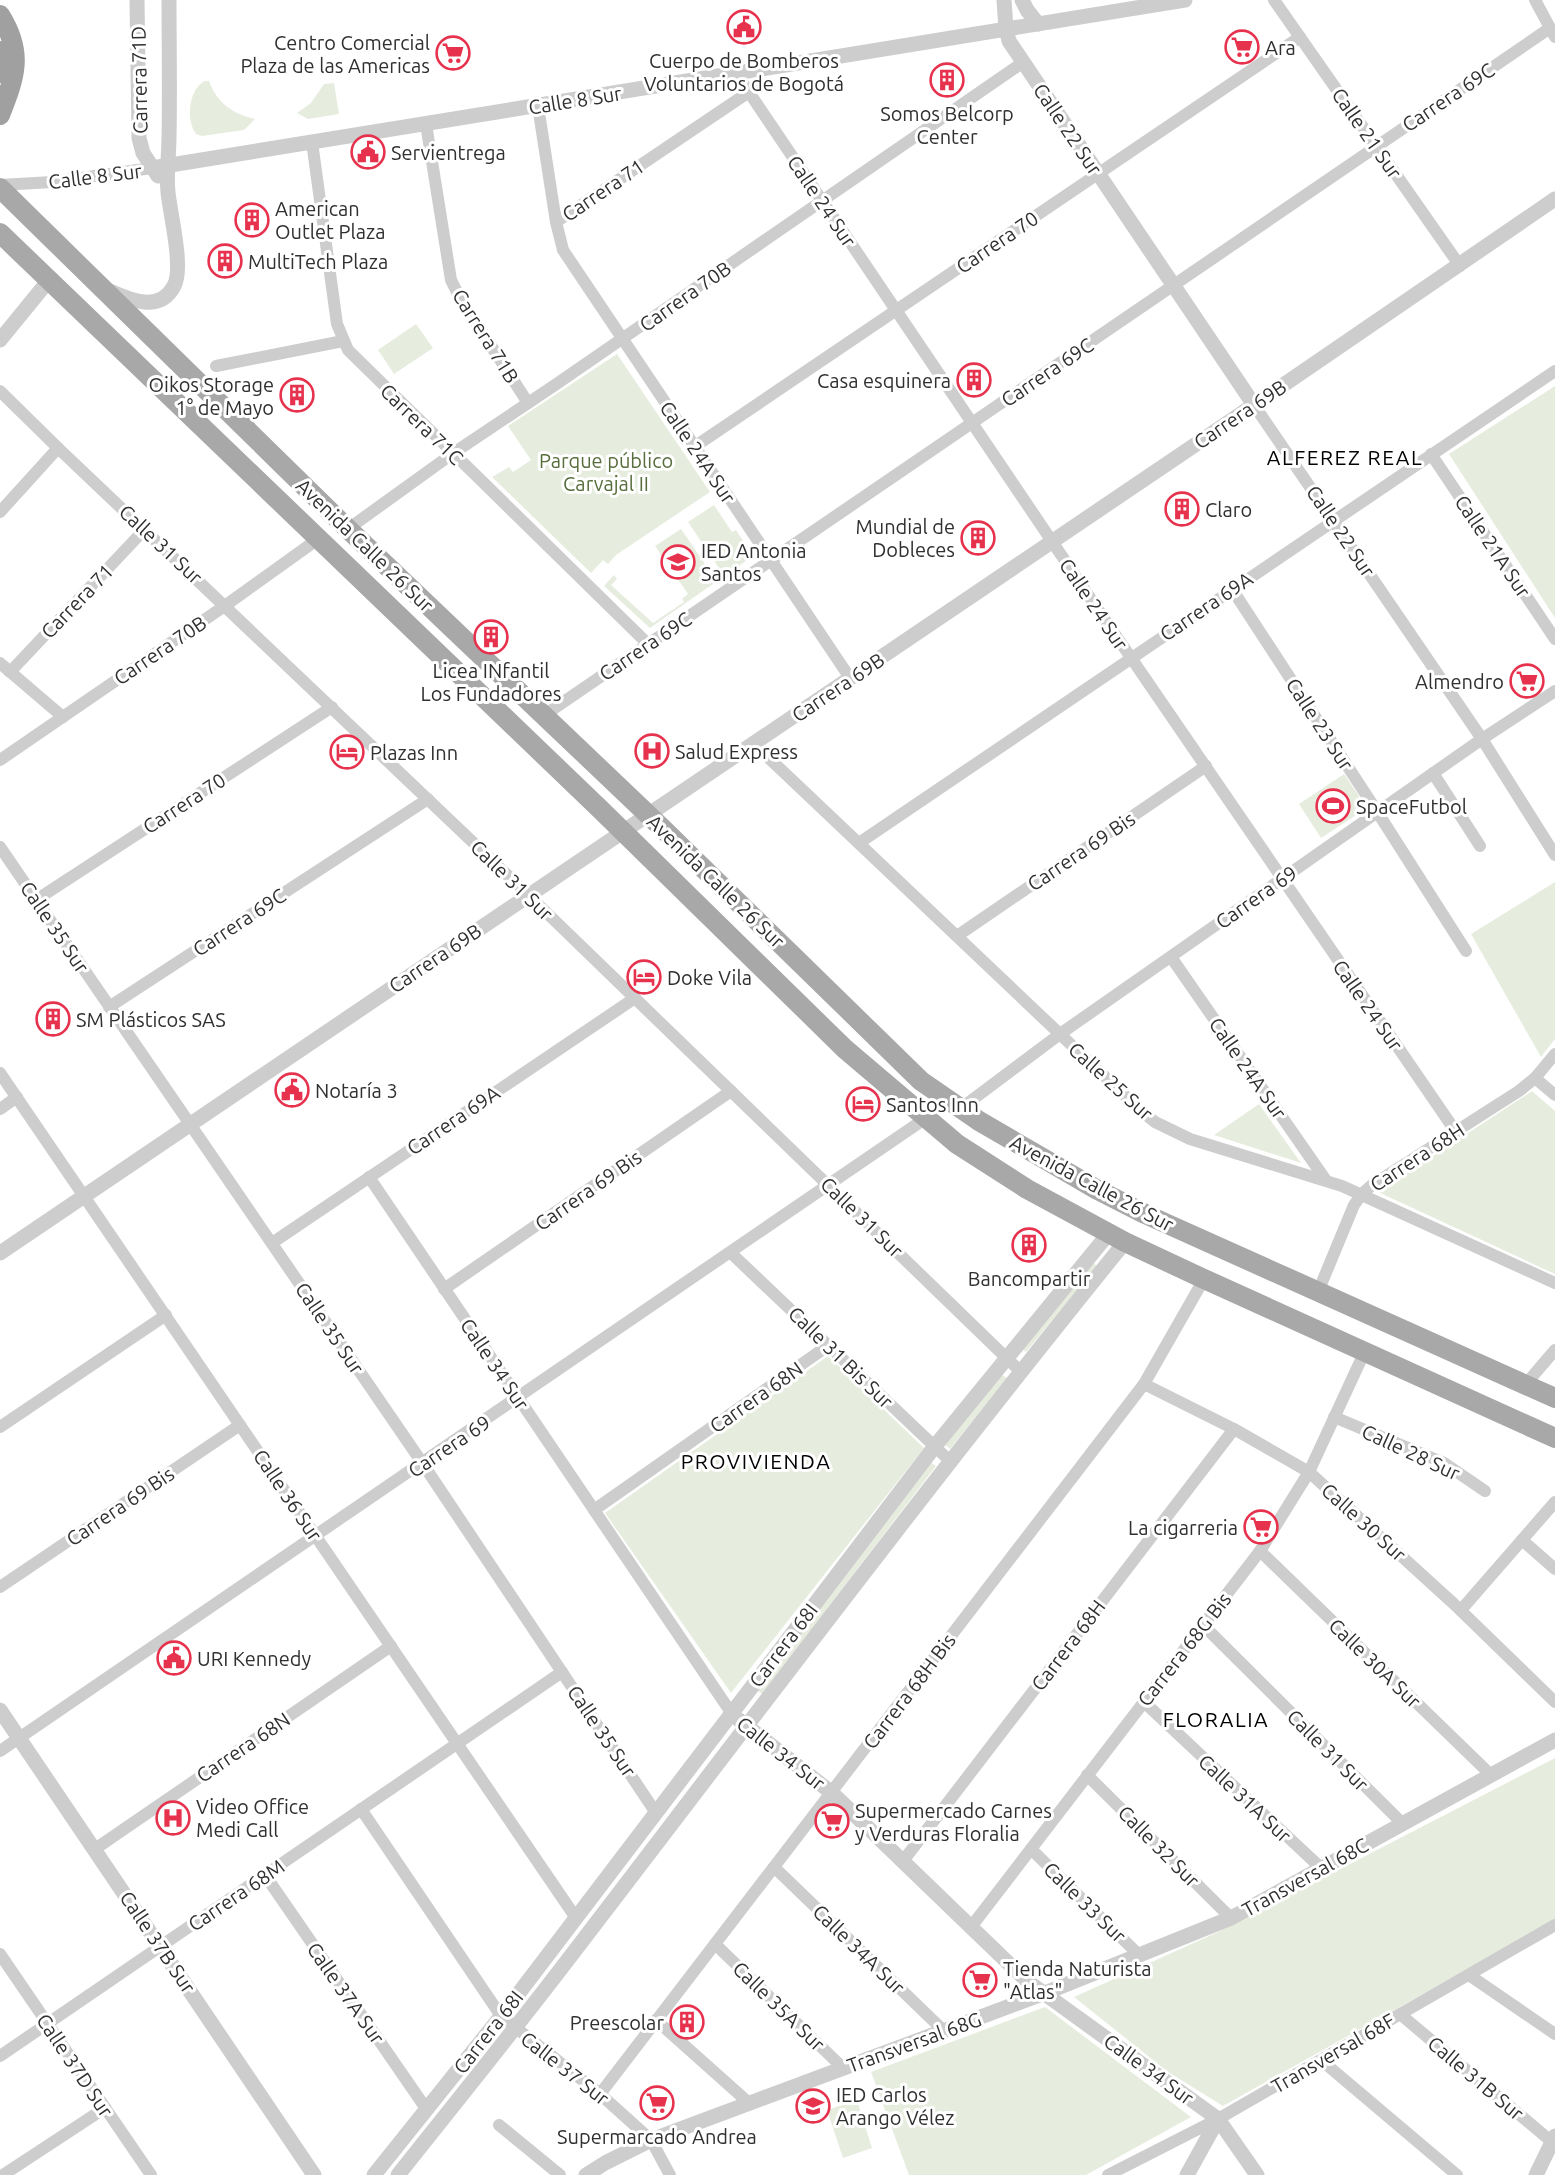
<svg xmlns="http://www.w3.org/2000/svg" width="1555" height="2175" font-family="Ubuntu,sans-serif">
	<rect width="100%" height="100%" fill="#fff"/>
	<!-- green -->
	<g fill="#e7edde">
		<path d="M 205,81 L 209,81 C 217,103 233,114 255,119 L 244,130 L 202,136 L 196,134 C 186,121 188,89 205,81 Z"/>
		<path d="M 334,83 L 339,114 L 308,119 L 297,113 L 311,103 L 324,84 Z"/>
		<path d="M 416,324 L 433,348 L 394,374 L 378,350 Z"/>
		<path d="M 617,354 L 710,492 L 616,555 L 608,564 L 603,560 L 591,573 L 492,477 L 509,467 L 513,472 L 531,460 L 508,426 Z"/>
		<path d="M 1555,386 L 1555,618 L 1449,454 Z"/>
		<path d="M 714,505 L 732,532 L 736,530 L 753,556 L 650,628 L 604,586 L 614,575 L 617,579 L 611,585 L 653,623 L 684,602 L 682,599 L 688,594 L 655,546 L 681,529 L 714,577 L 721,571 L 688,522 Z"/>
		<path d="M 1344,774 L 1367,808 L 1321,838 L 1299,804 Z"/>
		<path d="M 1555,882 L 1555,1039 L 1541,1057 L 1471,934 Z"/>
		<path d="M 1532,1091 L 1555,1111 L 1555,1274 L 1378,1192 Z"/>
		<path d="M 1259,1104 L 1301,1163 L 1214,1135 Z"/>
		<path d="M 1092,1262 L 1097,1266 L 1026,1352 L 1021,1348 Z"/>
		<path d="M 828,1356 L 924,1448 L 731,1693 L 605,1513 Z"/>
		<path d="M 1001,1374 L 1007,1378 L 950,1449 L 945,1445 Z"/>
		<path d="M 930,1462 L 936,1466 L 762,1694 L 756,1690 Z"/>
		<path d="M 1555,1758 L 1555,1920 L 1223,2106 L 1168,2072 L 1074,1997 L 1218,1932 Z"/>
		<path d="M 1045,2007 L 1191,2117 L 1086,2175 L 909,2175 L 871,2072 Z"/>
		<path d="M 857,2100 L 872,2148 L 843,2158 L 827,2110 Z"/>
	</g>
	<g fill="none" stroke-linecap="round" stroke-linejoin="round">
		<!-- minor -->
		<g stroke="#cdcdcd" stroke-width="12">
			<path d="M 1274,0 L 1460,266"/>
			<path d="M 1535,0 L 1555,37"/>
			<path d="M 736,73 L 1099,611 L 1456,1132"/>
			<path d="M 538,106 L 556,222 L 563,250 L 850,678"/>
			<path d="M 426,124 L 451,280 L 459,296 L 528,403"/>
			<path d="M 312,142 L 337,324 L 348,350 L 648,644"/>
			<path d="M 0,185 L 52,182 L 152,168"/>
			<path d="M 556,222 L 749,92"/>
			<path d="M 216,366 L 343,341"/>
			<path d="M 0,391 L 58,448 L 519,886 L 1021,1372"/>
			<path d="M 1254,405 L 1482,739 L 1555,855"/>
			<path d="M 694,447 L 1300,37"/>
			<path d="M 1431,454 L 1555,639"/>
			<path d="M 0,512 L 58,448"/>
			<path d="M 348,529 L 452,454 L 555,385 L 1022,63"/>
			<path d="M 1232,589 L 1378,813 L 1466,951"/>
			<path d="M 0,663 L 63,717"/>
			<path d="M 10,672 L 145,529"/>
			<path d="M 543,716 L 1550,28"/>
			<path d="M 754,744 L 1140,1110 L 1155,1122 L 1190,1139 L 1342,1186 L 1555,1283"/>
			<path d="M 0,760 L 226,605 L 318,539"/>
			<path d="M 1433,773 L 1480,846"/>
			<path d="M 859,843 L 1555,371"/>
			<path d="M 0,847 L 423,1464 L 656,1813"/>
			<path d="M 36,900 L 332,707"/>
			<path d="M 957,936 L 1206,766"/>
			<path d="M 1171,957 L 1325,1179"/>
			<path d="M 109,1007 L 428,799"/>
			<path d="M 0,1073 L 576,1918"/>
			<path d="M 1535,1078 L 1555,1095"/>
			<path d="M 0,1109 L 17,1097"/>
			<path d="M 960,1109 L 1060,1034 L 1482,739 L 1555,691"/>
			<path d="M 369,1177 L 732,1714"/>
			<path d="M 272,1243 L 635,998"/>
			<path d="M 731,1253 L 951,1462"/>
			<path d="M 444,1289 L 731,1091"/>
			<path d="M 1318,1292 L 1354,1205 L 1362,1194 L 1372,1185 L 1519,1091 L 1535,1078 L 1555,1054"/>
			<path d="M 1144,1384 L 1234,1429 L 1309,1472 L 1454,1604 L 1555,1702"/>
			<path d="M 1525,1385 L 1555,1350"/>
			<path d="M 1334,1417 L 1444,1463 L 1485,1491"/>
			<path d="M 0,1427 L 166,1315"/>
			<path d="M 594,1510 L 829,1345"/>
			<path d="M 1522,1540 L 1555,1569"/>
			<path d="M 1260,1551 L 1491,1775"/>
			<path d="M 0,1587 L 240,1425"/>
			<path d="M 1461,1610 L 1555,1502"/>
			<path d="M 1203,1625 L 1403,1824"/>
			<path d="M 1144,1702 L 1321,1868"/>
			<path d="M 0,1751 L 926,1118"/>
			<path d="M 1087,1775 L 1231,1918"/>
			<path d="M 361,1809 L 501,2016 L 600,2094 L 651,2140 L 670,2175"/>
			<path d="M 95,1849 L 391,1646"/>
			<path d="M 1031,1849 L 1139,1955"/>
			<path d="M 903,1861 L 1234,1429"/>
			<path d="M 774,1867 L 944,2031"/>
			<path d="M 265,1875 L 427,2110"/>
			<path d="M 971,1927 L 1260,1551 L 1309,1472 L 1365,1351"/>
			<path d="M 715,1944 L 843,2068"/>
			<path d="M 0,1954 L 151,2175"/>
			<path d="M 1469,1975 L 1555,2034"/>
			<path d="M 1400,2014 L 1552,2142"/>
			<path d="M 656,2020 L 749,2103"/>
			<path d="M 0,2056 L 562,1672"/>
			<path d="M 1321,2060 L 1457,2175"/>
			<path d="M 600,2094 L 1144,1384 L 1204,1279"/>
			<path d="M 499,2125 L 560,2175"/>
			<path d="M 3,2175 L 105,2108"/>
			<path d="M 1108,2175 L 1218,2119 L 1555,1925"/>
		</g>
		<!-- tertiary -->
		<g stroke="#cdcdcd" stroke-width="15">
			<path d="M 137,0 L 139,138 L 143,153 L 158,176"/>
			<path d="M 1004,0 L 1006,29 L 1009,41 L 1254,405"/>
			<path d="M 1022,0 L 1027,10 L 1038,24"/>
			<path d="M 152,168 L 1185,0"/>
			<path d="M 110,291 C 130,300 160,313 174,286 C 184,268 170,214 168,192 C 166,174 169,155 169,137 C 170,91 169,46 169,0"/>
			<path d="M 0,340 L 49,280"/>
			<path d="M 0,1253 L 1254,405 L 1555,199"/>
			<path d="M 0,1710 L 314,2175"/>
			<path d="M 739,1720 L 832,1793 L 1027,1981 L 1218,2119 L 1257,2175"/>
			<path d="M 374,2175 L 506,2010 L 935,1446 L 1109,1233"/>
			<path d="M 398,2175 C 452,2107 507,2039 560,1970 C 747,1726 932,1480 1125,1242"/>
			<path d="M 586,2175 L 605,2163 L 651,2140 L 1045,1993 L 1231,1918 L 1555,1740"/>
			<path d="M 1187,2175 L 1218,2119"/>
			<path d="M 1536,2175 L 1555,2136"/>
		</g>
		<!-- primary -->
		<g stroke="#a8a8a8" stroke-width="20">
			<path d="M 0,188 L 348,529 L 661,827 L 921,1081 L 979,1121 L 1096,1189 L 1145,1214 L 1555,1398"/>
			<path d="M 0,233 L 600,809 L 845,1049 L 957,1144 L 1027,1189 L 1125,1242 L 1204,1279 L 1555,1438"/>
		</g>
		<!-- trunk -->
		<g stroke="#a0a0a0" stroke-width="20">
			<path d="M 0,15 C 24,53 15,77 0,115"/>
			<path d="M 0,51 L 2,63 L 0,73"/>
		</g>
	</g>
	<!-- icons -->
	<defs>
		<symbol id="civic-ring" viewBox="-11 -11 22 22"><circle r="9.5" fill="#fff" stroke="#e7324e" stroke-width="1.5"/><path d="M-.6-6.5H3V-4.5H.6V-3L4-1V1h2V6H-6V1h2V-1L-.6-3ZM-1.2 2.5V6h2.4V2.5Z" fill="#e7324e"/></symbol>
		<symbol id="supermarket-ring" viewBox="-11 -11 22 22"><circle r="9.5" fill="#fff" stroke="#e7324e" stroke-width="1.5"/><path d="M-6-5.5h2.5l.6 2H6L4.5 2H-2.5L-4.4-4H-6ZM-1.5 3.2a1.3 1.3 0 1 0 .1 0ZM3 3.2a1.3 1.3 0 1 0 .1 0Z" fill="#e7324e"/></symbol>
		<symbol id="building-ring" viewBox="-11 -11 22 22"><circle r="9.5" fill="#fff" stroke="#e7324e" stroke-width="1.5"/><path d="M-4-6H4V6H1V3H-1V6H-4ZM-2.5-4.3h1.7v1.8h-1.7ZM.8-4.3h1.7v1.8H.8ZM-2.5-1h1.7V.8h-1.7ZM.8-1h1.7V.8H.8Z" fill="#e7324e"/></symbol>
		<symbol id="school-ring" viewBox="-11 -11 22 22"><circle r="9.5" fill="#fff" stroke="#e7324e" stroke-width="1.5"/><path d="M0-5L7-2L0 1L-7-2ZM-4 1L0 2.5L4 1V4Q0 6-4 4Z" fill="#e7324e"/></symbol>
		<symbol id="hospital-ring" viewBox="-11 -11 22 22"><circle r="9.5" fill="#fff" stroke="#e7324e" stroke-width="1.5"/><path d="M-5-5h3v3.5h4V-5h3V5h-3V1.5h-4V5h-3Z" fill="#e7324e"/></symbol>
		<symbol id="hotel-ring" viewBox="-11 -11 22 22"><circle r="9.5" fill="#fff" stroke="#e7324e" stroke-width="1.5"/><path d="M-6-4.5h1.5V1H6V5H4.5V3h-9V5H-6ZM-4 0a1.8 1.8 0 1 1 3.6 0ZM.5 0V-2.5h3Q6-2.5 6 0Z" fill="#e7324e"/></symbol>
		<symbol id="stadium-ring" viewBox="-11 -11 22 22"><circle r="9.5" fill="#fff" stroke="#e7324e" stroke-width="1.5"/><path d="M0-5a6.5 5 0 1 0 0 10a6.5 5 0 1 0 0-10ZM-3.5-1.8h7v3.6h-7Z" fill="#e7324e"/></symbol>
	</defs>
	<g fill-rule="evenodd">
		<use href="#civic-ring" x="725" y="8" width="38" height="38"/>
		<use href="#supermarket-ring" x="1223" y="28" width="38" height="38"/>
		<use href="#supermarket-ring" x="434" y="34" width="38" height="38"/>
		<use href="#building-ring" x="928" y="61" width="38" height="38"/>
		<use href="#civic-ring" x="349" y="133" width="38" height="38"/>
		<use href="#building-ring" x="233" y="201" width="38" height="38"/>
		<use href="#building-ring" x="206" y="242" width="38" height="38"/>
		<use href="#building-ring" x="955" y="361" width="38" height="38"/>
		<use href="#building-ring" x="278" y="376" width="38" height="38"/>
		<use href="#building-ring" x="1163" y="490" width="38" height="38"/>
		<use href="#building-ring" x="959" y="519" width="38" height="38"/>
		<use href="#school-ring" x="659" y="543" width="38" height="38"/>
		<use href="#building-ring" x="472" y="618" width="38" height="38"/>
		<use href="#supermarket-ring" x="1508" y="662" width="38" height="38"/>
		<use href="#hospital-ring" x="633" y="732" width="38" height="38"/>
		<use href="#hotel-ring" x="328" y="733" width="38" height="38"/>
		<use href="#stadium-ring" x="1314" y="787" width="38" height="38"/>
		<use href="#hotel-ring" x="625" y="958" width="38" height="38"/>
		<use href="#building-ring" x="34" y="1000" width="38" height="38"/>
		<use href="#civic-ring" x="273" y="1071" width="38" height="38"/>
		<use href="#hotel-ring" x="844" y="1085" width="38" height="38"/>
		<use href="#building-ring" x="1010" y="1226" width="38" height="38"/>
		<use href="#supermarket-ring" x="1242" y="1508" width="38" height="38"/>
		<use href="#civic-ring" x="155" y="1639" width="38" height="38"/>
		<use href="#hospital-ring" x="154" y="1799" width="38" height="38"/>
		<use href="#supermarket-ring" x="813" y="1802" width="38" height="38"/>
		<use href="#supermarket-ring" x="961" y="1961" width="38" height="38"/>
		<use href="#building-ring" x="668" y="2003" width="38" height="38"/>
		<use href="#supermarket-ring" x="638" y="2084" width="38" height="38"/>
		<use href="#school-ring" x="794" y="2087" width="38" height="38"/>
	</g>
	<g text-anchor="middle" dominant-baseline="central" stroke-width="6" stroke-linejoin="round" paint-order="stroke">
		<!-- poi labels -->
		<g font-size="20" fill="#303030" stroke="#fff" text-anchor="start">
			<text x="430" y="42" text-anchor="end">Centro Comercial<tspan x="430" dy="23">Plaza de las Americas</tspan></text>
			<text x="1265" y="47">Ara</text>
			<text x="744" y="60" text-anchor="middle">Cuerpo de Bomberos<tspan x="744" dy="23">Voluntarios de Bogotá</tspan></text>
			<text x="947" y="113" text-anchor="middle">Somos Belcorp<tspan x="947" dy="23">Center</tspan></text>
			<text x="391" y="152">Servientrega</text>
			<text x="275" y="208">American<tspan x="275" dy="23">Outlet Plaza</tspan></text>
			<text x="248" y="261">MultiTech Plaza</text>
			<text x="951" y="380" text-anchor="end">Casa esquinera</text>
			<text x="274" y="384" text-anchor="end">Oikos Storage<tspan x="274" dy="23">1° de Mayo</tspan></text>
			<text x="1205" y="509">Claro</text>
			<text x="955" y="526" text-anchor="end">Mundial de<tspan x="955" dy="23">Dobleces</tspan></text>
			<text x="701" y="550">IED Antonia<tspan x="701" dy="23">Santos</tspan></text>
			<text x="491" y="670" text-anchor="middle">Licea INfantil<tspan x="491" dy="23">Los Fundadores</tspan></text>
			<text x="1504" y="681" text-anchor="end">Almendro</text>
			<text x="675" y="751">Salud Express</text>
			<text x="370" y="752">Plazas Inn</text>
			<text x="1356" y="806">SpaceFutbol</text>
			<text x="667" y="977">Doke Vila</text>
			<text x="76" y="1019">SM Plásticos SAS</text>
			<text x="315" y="1090">Notaría 3</text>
			<text x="886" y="1104">Santos Inn</text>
			<text x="1029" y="1278" text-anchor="middle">Bancompartir</text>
			<text x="1238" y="1527" text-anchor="end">La cigarreria</text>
			<text x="197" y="1658">URI Kennedy</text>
			<text x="196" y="1806">Video Office<tspan x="196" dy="23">Medi Call</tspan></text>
			<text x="855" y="1810">Supermercado Carnes<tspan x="855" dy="23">y Verduras Floralia</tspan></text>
			<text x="1003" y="1968">Tienda Naturista<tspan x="1003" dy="23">"Atlas"</tspan></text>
			<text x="664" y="2022" text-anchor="end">Preescolar</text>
			<text x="836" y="2094">IED Carlos<tspan x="836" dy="23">Arango Vélez</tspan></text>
			<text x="657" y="2136" text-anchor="middle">Supermarcado Andrea</text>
		</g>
		<!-- street labels -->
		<g font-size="20" fill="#303030" stroke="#fff">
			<text transform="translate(139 80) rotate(-91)">Carrera 71D</text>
			<text transform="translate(1448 97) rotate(-34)">Carrera 69C</text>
			<text transform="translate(575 100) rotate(-9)">Calle 8 Sur</text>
			<text transform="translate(1068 129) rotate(56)">Calle 22 Sur</text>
			<text transform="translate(1367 133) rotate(55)">Calle 21 Sur</text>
			<text transform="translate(95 176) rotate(-7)">Calle 8 Sur</text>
			<text transform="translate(603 190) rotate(-34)">Carrera 71</text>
			<text transform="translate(822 201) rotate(56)">Calle 24 Sur</text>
			<text transform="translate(997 242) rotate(-34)">Carrera 70</text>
			<text transform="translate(685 296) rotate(-35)">Carrera 70B</text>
			<text transform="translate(486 336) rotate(58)">Carrera 71B</text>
			<text transform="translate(1047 372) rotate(-34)">Carrera 69C</text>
			<text transform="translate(1240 414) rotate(-34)">Carrera 69B</text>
			<text transform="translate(422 424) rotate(44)">Carrera 71C</text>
			<text transform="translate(698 452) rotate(56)">Calle 24A Sur</text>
			<text transform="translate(1341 531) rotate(56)">Calle 22 Sur</text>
			<text transform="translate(161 544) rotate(43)">Calle 31 Sur</text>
			<text transform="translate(365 545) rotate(44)">Avenida Calle 26 Sur</text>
			<text transform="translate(1493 546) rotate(56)">Calle 21A Sur</text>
			<text transform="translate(77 601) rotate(-46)">Carrera 71</text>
			<text transform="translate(1094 604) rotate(56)">Calle 24 Sur</text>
			<text transform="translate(1206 606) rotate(-34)">Carrera 69A</text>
			<text transform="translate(645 646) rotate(-34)">Carrera 69C</text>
			<text transform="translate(160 650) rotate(-34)">Carrera 70B</text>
			<text transform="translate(838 687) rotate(-34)">Carrera 69B</text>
			<text transform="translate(1320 724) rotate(57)">Calle 23 Sur</text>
			<text transform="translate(184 803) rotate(-33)">Carrera 70</text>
			<text transform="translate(1081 851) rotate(-34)">Carrera 69 Bis</text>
			<text transform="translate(512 880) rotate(44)">Calle 31 Sur</text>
			<text transform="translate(716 881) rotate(44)">Avenida Calle 26 Sur</text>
			<text transform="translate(1256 897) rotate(-35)">Carrera 69</text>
			<text transform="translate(239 922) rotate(-33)">Carrera 69C</text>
			<text transform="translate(55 927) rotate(56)">Calle 35 Sur</text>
			<text transform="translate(435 958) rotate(-34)">Carrera 69B</text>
			<text transform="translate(1368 1005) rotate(55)">Calle 24 Sur</text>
			<text transform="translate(1248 1068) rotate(55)">Calle 24A Sur</text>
			<text transform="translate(1111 1081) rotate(42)">Calle 25 Sur</text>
			<text transform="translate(453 1120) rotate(-34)">Carrera 69A</text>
			<text transform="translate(1417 1157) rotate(-33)">Carrera 68H</text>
			<text transform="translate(1092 1183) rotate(28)">Avenida Calle 26 Sur</text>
			<text transform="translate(588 1190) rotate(-35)">Carrera 69 Bis</text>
			<text transform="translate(862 1217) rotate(44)">Calle 31 Sur</text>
			<text transform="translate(330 1328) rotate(56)">Calle 35 Sur</text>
			<text transform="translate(841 1357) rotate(44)">Calle 31 Bis Sur</text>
			<text transform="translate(495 1364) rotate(56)">Calle 34 Sur</text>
			<text transform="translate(756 1397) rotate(-35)">Carrera 68N</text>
			<text transform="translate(449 1446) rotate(-34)">Carrera 69</text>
			<text transform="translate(1411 1452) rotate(25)">Calle 28 Sur</text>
			<text transform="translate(288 1495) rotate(56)">Calle 36 Sur</text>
			<text transform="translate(120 1506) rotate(-34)">Carrera 69 Bis</text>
			<text transform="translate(1364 1522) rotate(42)">Calle 30 Sur</text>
			<text transform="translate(783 1645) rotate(-53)">Carrera 68I</text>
			<text transform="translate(1068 1645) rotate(-53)">Carrera 68H</text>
			<text transform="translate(1184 1649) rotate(-52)">Carrera 68G Bis</text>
			<text transform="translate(1375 1663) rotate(44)">Calle 30A Sur</text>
			<text transform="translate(909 1691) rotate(-53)">Carrera 68H Bis</text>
			<text transform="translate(602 1731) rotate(56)">Calle 35 Sur</text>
			<text transform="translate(243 1747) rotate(-34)">Carrera 68N</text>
			<text transform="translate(1328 1750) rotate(45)">Calle 31 Sur</text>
			<text transform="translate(781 1753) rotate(38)">Calle 34 Sur</text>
			<text transform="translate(1245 1798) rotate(43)">Calle 31A Sur</text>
			<text transform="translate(1159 1846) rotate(45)">Calle 32 Sur</text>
			<text transform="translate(1305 1877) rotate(-29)">Transversal 68C</text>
			<text transform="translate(236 1895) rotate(-34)">Carrera 68M</text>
			<text transform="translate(1085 1902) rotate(44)">Calle 33 Sur</text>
			<text transform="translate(158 1942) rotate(56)">Calle 37B Sur</text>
			<text transform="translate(859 1949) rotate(44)">Calle 34A Sur</text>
			<text transform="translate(346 1993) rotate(55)">Calle 37A Sur</text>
			<text transform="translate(779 2006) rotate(44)">Calle 35A Sur</text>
			<text transform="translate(488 2032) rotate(-52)">Carrera 68I</text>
			<text transform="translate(914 2042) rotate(-20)">Transversal 68G</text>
			<text transform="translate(1333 2053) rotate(-30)">Transversal 68F</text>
			<text transform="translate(75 2065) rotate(56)">Calle 37D Sur</text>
			<text transform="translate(565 2068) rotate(38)">Calle 37 Sur</text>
			<text transform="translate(1149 2069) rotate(36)">Calle 34 Sur</text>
			<text transform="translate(1476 2078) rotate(40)">Calle 31B Sur</text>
		</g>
		<!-- park labels -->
		<g font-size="20" fill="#576d3c" stroke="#fff">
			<text x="606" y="460">Parque público<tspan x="606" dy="23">Carvajal II</tspan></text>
		</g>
		<!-- neighbourhood labels -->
		<g font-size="21" letter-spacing="1.5" fill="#000" stroke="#fff">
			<text x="1345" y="457">ALFEREZ REAL</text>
			<text x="756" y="1461">PROVIVIENDA</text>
			<text x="1216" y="1719">FLORALIA</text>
		</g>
	</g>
</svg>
